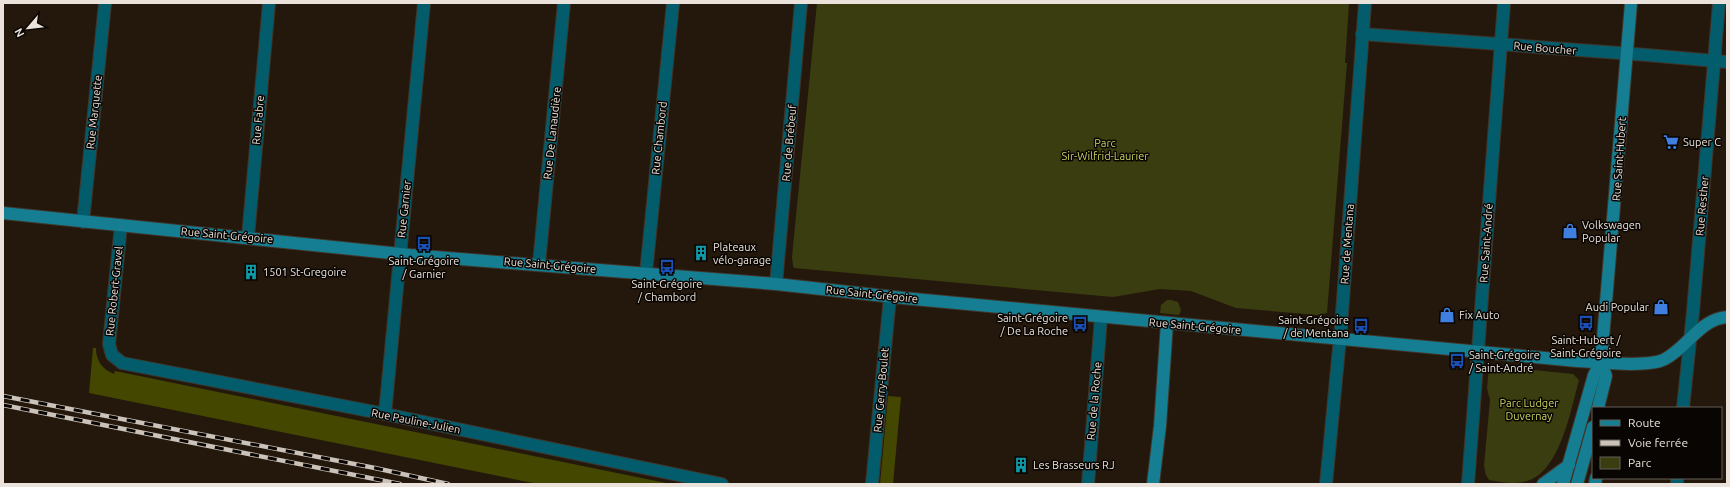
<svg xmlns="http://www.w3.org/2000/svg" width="1730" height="487" font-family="Ubuntu,sans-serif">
	<rect width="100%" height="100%" fill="#24180c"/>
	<!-- green -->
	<g fill="#3a3d10">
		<path d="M 817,3 L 1349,3 L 1345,63 L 1347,63 L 1327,313 L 1317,315 L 1236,308 L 1191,291 L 1160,289 L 1113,297 L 794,268 L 793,266 L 792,257 Z"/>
		<path d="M 1167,300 L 1171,300 L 1178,302 L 1181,310 L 1179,315 L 1160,313 L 1161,305 Z"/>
		<path d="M 1494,366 L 1573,374 L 1579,380 C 1571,409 1560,472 1527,481 C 1515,485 1501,482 1489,480 L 1486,475 L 1484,466 L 1490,400 L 1487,388 L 1489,369 Z"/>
	</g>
	<!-- forest -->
	<g fill="#434700">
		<path d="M 93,348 L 96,348 C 96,361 102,369 114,374 L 115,371 L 671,484 L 538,484 L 89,393 Z"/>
		<path d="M 888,396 L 901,397 L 893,484 L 880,484 Z"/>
	</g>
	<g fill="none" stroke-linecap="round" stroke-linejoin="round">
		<defs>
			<g id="street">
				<path d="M 1362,34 L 1647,55 L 1727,62"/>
				<path d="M 83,222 L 105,3"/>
				<path d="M 121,225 L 109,344 L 112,355 L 122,363 L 385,414 L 722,484"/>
				<path d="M 248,237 L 269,3"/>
				<path d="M 539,264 L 564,3"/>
				<path d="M 646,273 L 673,3"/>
				<path d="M 776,284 L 801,3"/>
				<path d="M 1683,408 L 1693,312 L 1719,3"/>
				<path d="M 385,414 L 424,3"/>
				<path d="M 872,484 L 890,297"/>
				<path d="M 1088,484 L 1101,317"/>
				<path d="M 1326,484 L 1341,327 L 1365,3"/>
				<path d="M 1468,484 L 1504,3"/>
				<path d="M 1677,484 L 1677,478"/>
			</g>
			<g id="secondary">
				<path d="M 3,213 L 410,255 L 776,284 L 903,298 L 1577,361 C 1597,362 1649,368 1665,359 C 1688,347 1700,319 1727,317"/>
				<path d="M 1598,408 L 1606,376 L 1601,362"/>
				<path d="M 1153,484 L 1160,426 L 1167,323"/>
				<path d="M 1543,484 L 1569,465"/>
				<path d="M 1563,484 L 1594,375 L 1601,362 L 1631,3"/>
				<path d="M 1577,484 L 1593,427"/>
				<path d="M 1595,484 L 1596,478"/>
			</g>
		</defs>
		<!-- street casing -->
		<use href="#street" stroke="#403429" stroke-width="14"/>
		<!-- secondary casing -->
		<use href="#secondary" stroke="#403429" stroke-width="14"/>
		<!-- street -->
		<use href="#street" stroke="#035c6b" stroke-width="12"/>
		<!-- secondary -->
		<use href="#secondary" stroke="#157e92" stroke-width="12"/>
		<defs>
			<g id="rail">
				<path d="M 3,396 L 375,468 L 448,484"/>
				<path d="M 3,405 L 400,484"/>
			</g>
		</defs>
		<!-- rail casing -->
		<use href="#rail" stroke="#cbc2b9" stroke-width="4.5"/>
		<!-- rail -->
		<use href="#rail" stroke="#090502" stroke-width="3" stroke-dasharray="9" stroke-linecap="butt"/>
	</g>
	<!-- icons -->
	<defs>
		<symbol id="supermarket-bare" viewBox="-9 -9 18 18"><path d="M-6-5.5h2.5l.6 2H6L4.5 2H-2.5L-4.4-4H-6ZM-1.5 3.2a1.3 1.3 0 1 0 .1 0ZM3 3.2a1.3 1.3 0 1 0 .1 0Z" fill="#3f7fe0" stroke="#090502" stroke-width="2.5" paint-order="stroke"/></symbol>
		<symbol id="shop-bare" viewBox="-9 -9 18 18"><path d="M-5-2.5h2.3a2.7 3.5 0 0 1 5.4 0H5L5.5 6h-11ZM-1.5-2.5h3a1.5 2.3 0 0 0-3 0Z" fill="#3f7fe0" stroke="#090502" stroke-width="2.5" paint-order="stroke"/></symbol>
		<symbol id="bus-bare" viewBox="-9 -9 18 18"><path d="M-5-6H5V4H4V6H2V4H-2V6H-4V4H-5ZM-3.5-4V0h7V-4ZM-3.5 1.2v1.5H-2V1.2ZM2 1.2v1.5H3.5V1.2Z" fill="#1a4fb4" stroke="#090502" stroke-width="2.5" paint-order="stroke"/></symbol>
		<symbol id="building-bare" viewBox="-9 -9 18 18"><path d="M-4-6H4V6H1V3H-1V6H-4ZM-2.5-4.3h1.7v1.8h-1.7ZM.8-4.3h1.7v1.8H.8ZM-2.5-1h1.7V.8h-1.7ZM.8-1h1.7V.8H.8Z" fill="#0f9aa8" stroke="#090502" stroke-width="2.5" paint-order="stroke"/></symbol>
	</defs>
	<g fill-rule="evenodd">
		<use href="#supermarket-bare" x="1660" y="131" width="22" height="22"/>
		<use href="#shop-bare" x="1559" y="220" width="22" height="22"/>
		<use href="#bus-bare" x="413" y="233" width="22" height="22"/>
		<use href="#building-bare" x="690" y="242" width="22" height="22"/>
		<use href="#bus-bare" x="656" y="256" width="22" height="22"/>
		<use href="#building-bare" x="240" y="261" width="22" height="22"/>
		<use href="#shop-bare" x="1650" y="296" width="22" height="22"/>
		<use href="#shop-bare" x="1436" y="304" width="22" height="22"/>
		<use href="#bus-bare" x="1575" y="312" width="22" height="22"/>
		<use href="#bus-bare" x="1069" y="313" width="22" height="22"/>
		<use href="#bus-bare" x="1350" y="315" width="22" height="22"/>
		<use href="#bus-bare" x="1446" y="350" width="22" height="22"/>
		<use href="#building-bare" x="1010" y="454" width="22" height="22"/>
	</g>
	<g text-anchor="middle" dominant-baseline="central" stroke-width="3" stroke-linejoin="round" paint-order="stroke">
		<!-- street labels -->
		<g font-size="11" fill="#ebe3db" stroke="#090502">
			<text transform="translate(1545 48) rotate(5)">Rue Boucher</text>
			<text transform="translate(94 112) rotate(-84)">Rue Marquette</text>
			<text transform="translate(258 120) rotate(-85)">Rue Fabre</text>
			<text transform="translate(552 133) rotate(-84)">Rue De Lanaudière</text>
			<text transform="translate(659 138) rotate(-84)">Rue Chambord</text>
			<text transform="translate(789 143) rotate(-85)">Rue de Brébeuf</text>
			<text transform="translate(1619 159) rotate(-86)">Rue Saint-Hubert</text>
			<text transform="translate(1702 206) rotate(-85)">Rue Resther</text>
			<text transform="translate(404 209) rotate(-84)">Rue Garnier</text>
			<text transform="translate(227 235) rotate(5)">Rue Saint-Grégoire</text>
			<text transform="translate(1486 243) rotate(-86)">Rue Saint-André</text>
			<text transform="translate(1347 244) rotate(-86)">Rue de Mentana</text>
			<text transform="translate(550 265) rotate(5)">Rue Saint-Grégoire</text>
			<text transform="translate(114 291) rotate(-84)">Rue Robert-Gravel</text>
			<text transform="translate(872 294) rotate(6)">Rue Saint-Grégoire</text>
			<text transform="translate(1195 326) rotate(5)">Rue Saint-Grégoire</text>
			<text transform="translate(881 390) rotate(-85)">Rue Gerry-Boulet</text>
			<text transform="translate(1094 401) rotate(-85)">Rue de la Roche</text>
			<text transform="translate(416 421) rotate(11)">Rue Pauline-Julien</text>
		</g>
		<!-- poi labels -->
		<g font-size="11" fill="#ebe3db" stroke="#090502" text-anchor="start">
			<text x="1683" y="142">Super C</text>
			<text x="1582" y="225">Volkswagen<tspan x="1582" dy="13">Popular</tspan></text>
			<text x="713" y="247">Plateaux<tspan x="713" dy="13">vélo-garage</tspan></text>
			<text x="424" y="261" text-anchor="middle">Saint-Grégoire<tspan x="424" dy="13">/ Garnier</tspan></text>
			<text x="263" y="272">1501 St-Gregoire</text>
			<text x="667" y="284" text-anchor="middle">Saint-Grégoire<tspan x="667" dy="13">/ Chambord</tspan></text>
			<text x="1649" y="307" text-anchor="end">Audi Popular</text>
			<text x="1459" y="315">Fix Auto</text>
			<text x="1068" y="318" text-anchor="end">Saint-Grégoire<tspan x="1068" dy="13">/ De La Roche</tspan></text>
			<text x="1349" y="320" text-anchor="end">Saint-Grégoire<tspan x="1349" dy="13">/ de Mentana</tspan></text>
			<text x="1586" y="340" text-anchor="middle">Saint-Hubert /<tspan x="1586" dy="13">Saint-Grégoire</tspan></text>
			<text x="1469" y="355">Saint-Grégoire<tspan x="1469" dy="13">/ Saint-André</tspan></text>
			<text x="1033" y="465">Les Brasseurs RJ</text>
		</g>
		<!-- park labels -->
		<g font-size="11" fill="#c9d260" stroke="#090502">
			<text x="1105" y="143">Parc<tspan x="1105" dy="13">Sir-Wilfrid-Laurier</tspan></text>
			<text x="1529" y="403">Parc Ludger<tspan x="1529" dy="13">Duvernay</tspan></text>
		</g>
	</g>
	<!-- border -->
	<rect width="1730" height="487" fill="none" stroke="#ebe3db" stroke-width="8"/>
	<!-- legend -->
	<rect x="1592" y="407" width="130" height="72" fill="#090502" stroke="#635e59"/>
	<rect x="1600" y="420" width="20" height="6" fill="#157e92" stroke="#635e59"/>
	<text x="1628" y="427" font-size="12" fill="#ebe3db">Route</text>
	<rect x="1600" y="440" width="20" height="6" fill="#cbc2b9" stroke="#635e59"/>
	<text x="1628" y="447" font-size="12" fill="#ebe3db">Voie ferrée</text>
	<rect x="1600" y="457" width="20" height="12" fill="#3a3d10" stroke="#635e59"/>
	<text x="1628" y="467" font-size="12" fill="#ebe3db">Parc</text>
	<!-- north arrow -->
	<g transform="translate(28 28) rotate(242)" stroke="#090502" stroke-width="3" paint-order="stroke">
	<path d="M0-3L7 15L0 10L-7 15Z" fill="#ebe3db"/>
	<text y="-6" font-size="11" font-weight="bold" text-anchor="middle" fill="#ebe3db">N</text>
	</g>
</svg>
